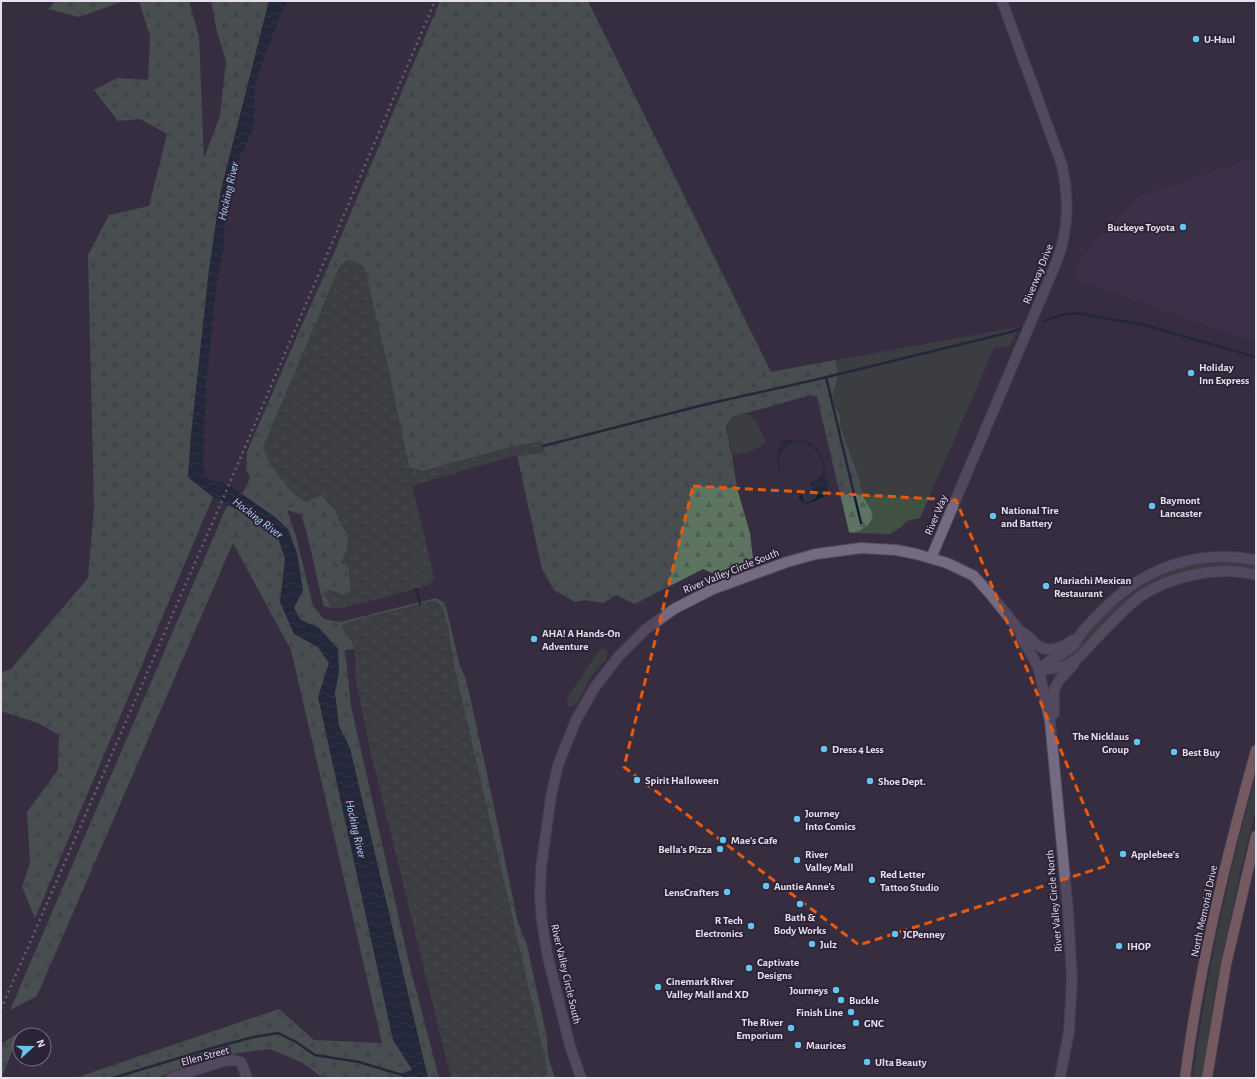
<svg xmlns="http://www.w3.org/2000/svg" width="1257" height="1079" font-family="'Alegreya Sans',sans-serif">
	<defs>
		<pattern id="forest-firs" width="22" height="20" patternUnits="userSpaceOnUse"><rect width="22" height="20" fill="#5d7460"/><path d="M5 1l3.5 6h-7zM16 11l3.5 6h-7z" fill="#515c54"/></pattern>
		<pattern id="wetland-marsh" width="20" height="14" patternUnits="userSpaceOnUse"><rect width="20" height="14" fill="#405042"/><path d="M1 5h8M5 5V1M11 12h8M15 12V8" fill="none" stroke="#5c695e"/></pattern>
		<pattern id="water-waves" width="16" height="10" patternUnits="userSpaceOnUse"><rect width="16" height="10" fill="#0b2131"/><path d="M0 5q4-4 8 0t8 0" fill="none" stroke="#2f414f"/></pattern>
	</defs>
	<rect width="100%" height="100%" fill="#362d41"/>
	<!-- built -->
	<path fill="#40344e" d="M 1256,157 L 1256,343 L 1073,279 L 1081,258 L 1137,197 Z"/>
	<!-- grass -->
	<g fill="#405042">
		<path d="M 1019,327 L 1010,346 L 994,348 L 920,518 L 907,521 L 901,527 L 890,534 L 852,533 L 859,531 L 871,512 L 863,496 L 859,478 L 840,426 L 840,416 L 835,407 L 833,396 L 833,391 L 836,385 L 837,369 L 835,360 Z"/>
		<path d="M 743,414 C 759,415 758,431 767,442 C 756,450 746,454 732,455 C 733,440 722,432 732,418 Z"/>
		<path d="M 1224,561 L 1256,565 L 1256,570 C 1220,562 1173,568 1142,590 C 1114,609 1091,637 1067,661 L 1065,657 C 1105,616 1137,576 1196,564 C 1205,562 1215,562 1224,561 Z"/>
		<path d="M 605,648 L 608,652 L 606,659 L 591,677 L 577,703 L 574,706 L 568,707 L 566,701 L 569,695 L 599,650 Z"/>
		<path d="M 1256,776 L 1256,809 L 1241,869 L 1216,985 L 1202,1078 L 1193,1078 C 1206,976 1228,875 1256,776 Z"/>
	</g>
	<!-- forest -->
	<g fill="url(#forest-firs)">
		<path d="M 55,1 L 124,1 L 79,17 L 48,9 Z"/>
		<path d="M 139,1 L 189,1 L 199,37 L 204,158 L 220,116 L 226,61 L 217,32 L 211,1 L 269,1 L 221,190 L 209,270 L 191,436 L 188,477 L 213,497 L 35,918 L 22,887 L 30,863 L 27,812 L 58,770 L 59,735 L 38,723 L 1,711 L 1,673 L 11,669 L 88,578 L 94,508 L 88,255 L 109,215 L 149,206 L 167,134 L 140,119 L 118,121 L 94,90 L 117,78 L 148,80 L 150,36 Z"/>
		<path d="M 440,1 L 588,1 L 771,372 L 835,360 L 837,368 L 837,379 L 836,385 L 833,391 L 833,396 L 835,407 L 840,416 L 840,426 L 859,478 L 863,496 L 873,514 L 872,519 L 868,525 L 859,531 L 852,533 L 849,532 L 817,397 L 811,395 L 732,417 L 726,427 L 727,433 L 732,455 L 737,488 L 750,533 L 753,558 L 719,576 L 703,569 L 635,604 L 616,595 L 603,603 L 585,600 L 575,602 L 554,590 L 542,569 L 517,455 L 543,453 L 515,446 L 423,471 L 409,467 L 385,354 L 340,266 L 263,448 C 274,464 288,495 307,502 L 314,498 L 322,495 L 328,503 L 335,509 L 338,518 L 343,527 L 349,535 C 345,553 350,572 351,590 L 346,596 L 330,590 L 325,592 L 331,608 L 324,606 C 315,575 311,543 301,514 L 287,510 L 296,536 L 313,606 L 324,619 L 340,622 L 436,598 L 445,603 L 460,666 L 466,679 L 488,778 L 518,923 L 527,945 L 547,1038 L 548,1057 L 555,1078 L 540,1078 L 547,1074 L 547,1068 L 453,662 L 453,654 L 435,627 L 378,625 L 354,649 L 345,650 L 351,706 L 409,963 L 439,1078 L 328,1078 L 322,1077 L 301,1062 L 270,1049 L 217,1056 L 156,1078 L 75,1078 L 279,1009 L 314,1040 L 382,1043 L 291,650 L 233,543 L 37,996 L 10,1010 L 226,508 L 244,491 L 250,477 L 246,470 L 247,452 L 300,329 L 331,260 Z"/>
		<path d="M 21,1031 L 1,1078 L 1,1044 Z"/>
	</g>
	<!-- wetland -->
	<g fill="url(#wetland-marsh)">
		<path d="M 347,260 L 357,261 L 365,269 L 385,354 L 409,467 L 423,471 L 515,446 L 542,441 L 544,449 L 543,454 L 517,455 L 412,486 L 432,568 L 434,578 L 431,584 L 387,597 L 336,609 L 331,608 L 325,592 L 330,590 L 346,596 L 351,590 L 350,576 L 348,567 L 341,563 L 348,548 L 349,535 L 343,527 L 338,519 L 335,509 L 328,503 L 322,495 L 314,498 L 307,502 C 291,496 268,464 263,447 L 340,266 Z"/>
		<path d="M 436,601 L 443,608 L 449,631 L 453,663 L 547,1068 L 547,1074 L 540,1078 L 451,1078 L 370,750 L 355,676 C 356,664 357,653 351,641 C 348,635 342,632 342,625 L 355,620 L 427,602 Z"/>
	</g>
	<!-- water -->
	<g fill="url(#water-waves)">
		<path d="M 269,1 L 286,1 L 286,6 L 282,11 L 260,69 L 255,89 L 254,118 L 252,132 L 230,178 L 225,203 L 224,249 L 217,280 L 206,384 L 203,464 L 205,476 L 213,481 L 226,483 L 275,517 L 288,529 L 297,553 L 303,590 L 294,608 L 301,620 L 318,627 L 338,649 L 339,671 L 335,693 L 339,726 L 350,748 L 428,1078 L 405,1078 L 399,1074 L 412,1070 L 393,1040 L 318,697 L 329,663 L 318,647 L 294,634 L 280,602 L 285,559 L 278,538 L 251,517 L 213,497 L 188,477 L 191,436 L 209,270 L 221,190 Z"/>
		<path d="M 786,440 L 804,441 L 811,443 L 818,449 L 825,465 L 825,477 L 828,482 L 827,496 C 820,498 814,502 806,504 L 803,503 L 798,496 L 800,489 L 804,502 C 808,503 815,500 817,496 L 810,485 L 811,481 C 816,482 816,481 819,478 C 834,465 805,427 786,447 C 782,451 780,453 779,458 C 778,462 780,466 780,470 L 778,470 L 777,460 L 779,446 L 783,441 Z"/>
	</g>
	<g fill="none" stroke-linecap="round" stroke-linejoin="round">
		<!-- stream -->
		<g stroke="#0b2131" stroke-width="2.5">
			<path d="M 1044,321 L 1061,315 L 1076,313 L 1144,325 L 1256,357"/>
			<path d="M 826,377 L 861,523"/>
			<path d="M 543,446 L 703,405 L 823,378 L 1011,332 L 1025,327"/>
			<path d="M 416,589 L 420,604"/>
			<path d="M 113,1078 L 212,1048 L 254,1037 L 278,1033 L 296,1042 L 315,1055 L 359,1062 L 402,1075"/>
		</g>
		<defs>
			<g id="minor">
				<path d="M 931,558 L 1056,263 C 1069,230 1069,199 1062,165 L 1002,1"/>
				<path d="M 1020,631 C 1028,634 1031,640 1037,645 C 1049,654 1063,647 1073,640"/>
				<path d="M 1039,670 C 1043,667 1046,663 1051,660 C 1059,655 1067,653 1074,645 C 1077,642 1077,638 1080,635 C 1087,625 1098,615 1107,606 C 1148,566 1200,549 1256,560"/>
				<path d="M 1039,670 C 1055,669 1067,667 1079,657 C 1097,638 1118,614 1138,598 C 1168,576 1220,565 1256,575"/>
				<path d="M 1054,714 L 1054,690 L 1060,679 L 1074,664"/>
				<path d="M 171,1078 L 224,1061 L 233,1060 L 241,1062 L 247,1078"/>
				<path d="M 581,1078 L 570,1046 L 548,958 L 542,922 L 540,896 L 541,869 L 551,796 L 558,765 L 576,720 L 595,687 L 619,656 L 646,629 L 674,609 L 713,589 L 787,562 L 816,554 L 861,548 L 896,550 L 916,554 L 947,563 L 974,576 L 991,595 L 1020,631 L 1022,639 L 1033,657 L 1039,670 L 1050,721 L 1068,910 L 1072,979 L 1069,1032 L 1060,1078"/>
			</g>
			<g id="major">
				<path d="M 1185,1078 C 1199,967 1226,858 1256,750"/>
				<path d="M 1207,1078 L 1226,965 L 1256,836"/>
			</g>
		</defs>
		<!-- minor casing -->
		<use href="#minor" stroke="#524a5a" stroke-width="12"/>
		<!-- major casing -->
		<use href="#major" stroke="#524a5a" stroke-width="12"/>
		<!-- minor -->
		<use href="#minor" stroke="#746a81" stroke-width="10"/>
		<!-- major -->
		<use href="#major" stroke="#c18f86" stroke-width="10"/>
		<!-- rail -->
		<path stroke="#a19aaa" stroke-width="2.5" stroke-dasharray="2 4" stroke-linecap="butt" d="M 1,1009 L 234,473 L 435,1"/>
	</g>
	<!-- marked area -->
	<path d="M0 0H1257V1079H0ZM 693,486 L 956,500 L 1109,865 L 859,945 L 624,767 Z" fill="#362d41" fill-opacity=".55" fill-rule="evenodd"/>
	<path fill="none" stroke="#e8590c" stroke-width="3" stroke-dasharray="8 5" stroke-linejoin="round" d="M 693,486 L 956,500 L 1109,865 L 859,945 L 624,767 Z"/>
	<!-- markers -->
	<g fill="#65c5ef" stroke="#2c2337" stroke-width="1.5">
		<circle cx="1196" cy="39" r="4"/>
		<circle cx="1183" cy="227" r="4"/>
		<circle cx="1191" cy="373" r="4"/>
		<circle cx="1152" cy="506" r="4"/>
		<circle cx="993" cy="516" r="4"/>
		<circle cx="1046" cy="586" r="4"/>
		<circle cx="534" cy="639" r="4"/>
		<circle cx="1137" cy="742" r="4"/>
		<circle cx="824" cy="749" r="4"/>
		<circle cx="1174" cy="752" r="4"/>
		<circle cx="637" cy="780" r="4"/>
		<circle cx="870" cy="781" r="4"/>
		<circle cx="797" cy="819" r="4"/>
		<circle cx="723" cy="840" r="4"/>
		<circle cx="720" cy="849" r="4"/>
		<circle cx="1123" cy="854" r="4"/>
		<circle cx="797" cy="860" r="4"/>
		<circle cx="872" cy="880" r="4"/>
		<circle cx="766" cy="886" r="4"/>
		<circle cx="727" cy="892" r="4"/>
		<circle cx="800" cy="904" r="4"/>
		<circle cx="751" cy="926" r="4"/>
		<circle cx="895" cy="934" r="4"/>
		<circle cx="812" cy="944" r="4"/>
		<circle cx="1119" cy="946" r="4"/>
		<circle cx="749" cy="968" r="4"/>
		<circle cx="658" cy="987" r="4"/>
		<circle cx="836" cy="990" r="4"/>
		<circle cx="841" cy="1000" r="4"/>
		<circle cx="851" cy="1012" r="4"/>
		<circle cx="856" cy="1023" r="4"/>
		<circle cx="791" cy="1028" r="4"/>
		<circle cx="798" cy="1045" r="4"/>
		<circle cx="867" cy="1062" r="4"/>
	</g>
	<g text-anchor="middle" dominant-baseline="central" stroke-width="4" stroke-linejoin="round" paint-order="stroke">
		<!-- poi labels -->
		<g font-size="11" font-weight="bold" fill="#e6e0ed" stroke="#2c2337" text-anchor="start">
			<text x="1204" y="39">U-Haul</text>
			<text x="1175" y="227" text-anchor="end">Buckeye Toyota</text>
			<text x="1199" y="367">Holiday<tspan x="1199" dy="13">Inn Express</tspan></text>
			<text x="1160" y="500">Baymont<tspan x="1160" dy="13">Lancaster</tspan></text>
			<text x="1001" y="510">National Tire<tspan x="1001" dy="13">and Battery</tspan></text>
			<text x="1054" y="580">Mariachi Mexican<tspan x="1054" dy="13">Restaurant</tspan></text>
			<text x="542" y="633">AHA! A Hands-On<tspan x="542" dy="13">Adventure</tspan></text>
			<text x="1129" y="736" text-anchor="end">The Nicklaus<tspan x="1129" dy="13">Group</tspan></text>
			<text x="832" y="749">Dress 4 Less</text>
			<text x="1182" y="752">Best Buy</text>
			<text x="645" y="780">Spirit Halloween</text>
			<text x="878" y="781">Shoe Dept.</text>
			<text x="805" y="813">Journey<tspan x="805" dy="13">Into Comics</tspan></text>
			<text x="731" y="840">Mae's Cafe</text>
			<text x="712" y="849" text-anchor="end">Bella's Pizza</text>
			<text x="805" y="854">River<tspan x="805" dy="13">Valley Mall</tspan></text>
			<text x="1131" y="854">Applebee's</text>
			<text x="880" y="874">Red Letter<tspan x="880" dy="13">Tattoo Studio</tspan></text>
			<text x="774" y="886">Auntie Anne's</text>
			<text x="719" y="892" text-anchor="end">LensCrafters</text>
			<text x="800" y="917" text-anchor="middle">Bath &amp;<tspan x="800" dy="13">Body Works</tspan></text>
			<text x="743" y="920" text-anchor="end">R Tech<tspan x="743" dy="13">Electronics</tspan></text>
			<text x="903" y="934">JCPenney</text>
			<text x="820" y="944">Julz</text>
			<text x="1127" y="946">IHOP</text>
			<text x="757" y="962">Captivate<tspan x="757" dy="13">Designs</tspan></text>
			<text x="666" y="981">Cinemark River<tspan x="666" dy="13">Valley Mall and XD</tspan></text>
			<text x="828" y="990" text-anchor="end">Journeys</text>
			<text x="849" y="1000">Buckle</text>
			<text x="843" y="1012" text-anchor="end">Finish Line</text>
			<text x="783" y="1022" text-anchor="end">The River<tspan x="783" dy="13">Emporium</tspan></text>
			<text x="864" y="1023">GNC</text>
			<text x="806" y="1045">Maurices</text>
			<text x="875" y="1062">Ulta Beauty</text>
		</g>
		<!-- street labels -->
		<g font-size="11" fill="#e6e0ed" stroke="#2c2337">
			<text transform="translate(1038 274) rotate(-68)">Riverway Drive</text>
			<text transform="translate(936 515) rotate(-67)">River Way</text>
			<text transform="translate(731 571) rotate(-22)">River Valley Circle South</text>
			<text transform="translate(1054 901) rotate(-95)">River Valley Circle North</text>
			<text transform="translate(1204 911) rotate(-78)">North Memorial Drive</text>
			<text transform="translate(566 974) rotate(77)">River Valley Circle South</text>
			<text transform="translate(205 1056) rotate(-15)">Ellen Street</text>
		</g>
		<!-- water labels -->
		<g font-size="12" font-style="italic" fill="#a5d4f9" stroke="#2c2337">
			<text transform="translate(228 191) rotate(-77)">Hocking River</text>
			<text transform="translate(258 518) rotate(37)">Hocking River</text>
			<text transform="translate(356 829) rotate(77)">Hocking River</text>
		</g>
	</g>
	<!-- border -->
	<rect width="1257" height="1079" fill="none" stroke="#e6e0ed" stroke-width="4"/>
	<!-- north arrow -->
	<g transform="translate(32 1047) rotate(69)"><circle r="19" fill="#2c2337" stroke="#766f80"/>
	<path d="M0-3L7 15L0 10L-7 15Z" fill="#65c5ef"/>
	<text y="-6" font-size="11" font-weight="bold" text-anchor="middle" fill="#e6e0ed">N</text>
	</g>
</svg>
